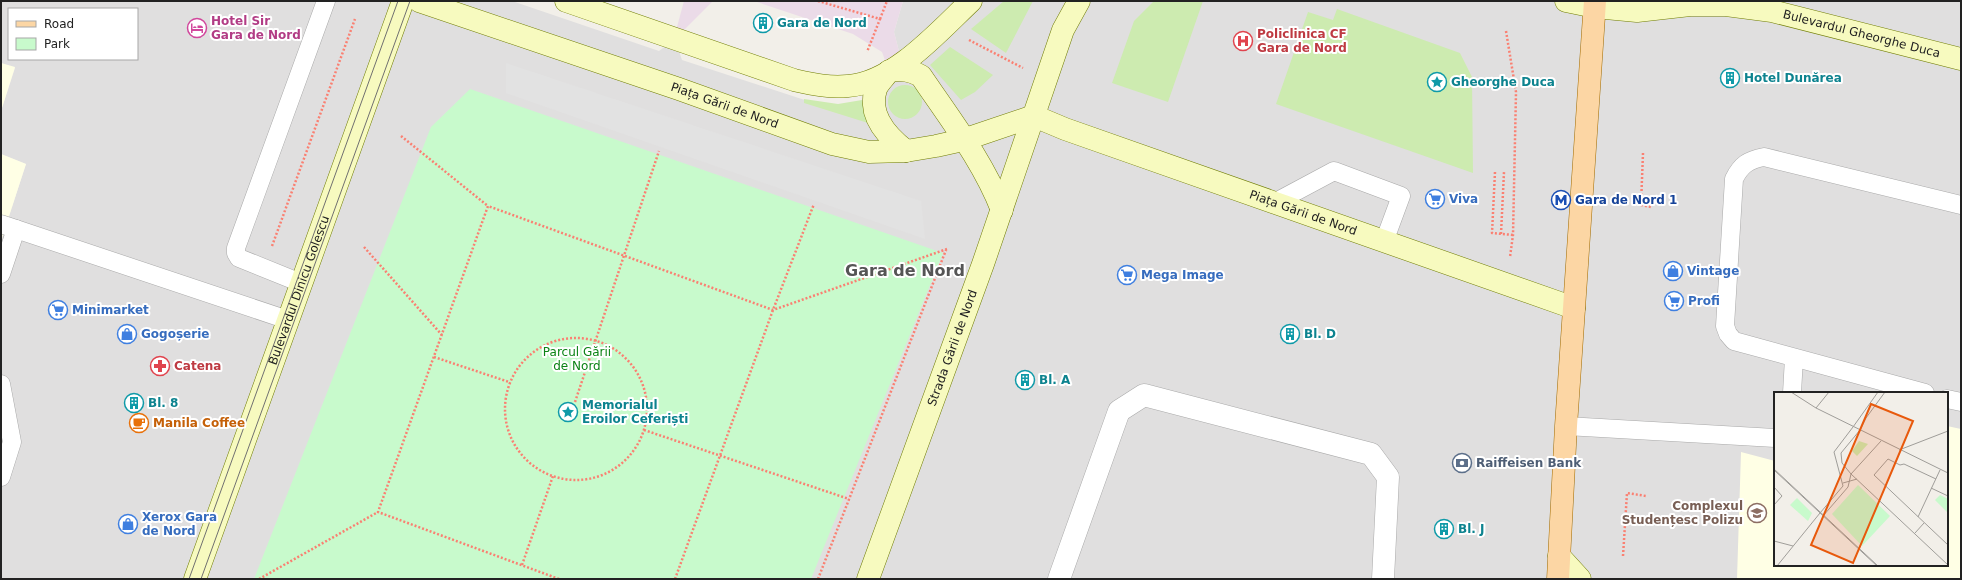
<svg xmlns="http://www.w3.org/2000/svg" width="1962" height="580" font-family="'DejaVu Sans',sans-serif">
	<rect width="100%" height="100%" fill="#f2efe9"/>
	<!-- residential -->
	<path fill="#e0dfdf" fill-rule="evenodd" d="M 1,1 L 512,1 L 659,51 L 675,39 L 682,60 L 823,106 L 867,111 L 902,63 L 894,32 L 903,1 L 1961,1 L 1961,579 L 1,579 L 1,240 L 26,164 L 1,154 L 1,111 L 15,68 L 1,63 ZM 9,9 L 137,9 L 137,59 L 9,59 ZM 1775,393 L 1947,393 L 1947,565 L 1775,565 Z"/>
	<!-- industrial -->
	<g fill="#ebdbe8">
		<path d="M 684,1 L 713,1 L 675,39 L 677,27 Z"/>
		<path d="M 754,1 L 903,1 L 894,32 L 902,63 L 889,71 L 882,52 L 853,34 Z"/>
	</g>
	<!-- education -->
	<g fill="#ffffe5">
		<path d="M 1,63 L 15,67 L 1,111 Z"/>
		<path d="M 1,154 L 26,164 L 1,241 Z"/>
		<path d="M 1947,426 L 1961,429 L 1961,579 L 1737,579 L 1741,452 L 1775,461 L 1775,565 L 1947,565 Z"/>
	</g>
	<!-- grass -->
	<g fill="#cdebb0">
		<path d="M 1004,1 L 1033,1 L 1006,53 L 971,29 Z"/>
		<path d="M 1154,1 L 1203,1 L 1168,102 L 1112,83 L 1134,21 Z"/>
		<path d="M 1337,9 L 1460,53 L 1472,77 L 1473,173 L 1276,104 L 1308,12 L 1333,20 Z"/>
		<path d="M 950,47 L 993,75 L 975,92 L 961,100 L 930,65 Z"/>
		<circle cx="905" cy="102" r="17"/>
		<path d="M 804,99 L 838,104 L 862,100 L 868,123 L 804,103 Z"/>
	</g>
	<!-- park -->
	<path fill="#c8facc" d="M 470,89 L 943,253 L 811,579 L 254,579 L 431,127 Z"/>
	<!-- parking -->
	<path fill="#e2e2e2" d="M 506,63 L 921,201 L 925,239 L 506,93 Z"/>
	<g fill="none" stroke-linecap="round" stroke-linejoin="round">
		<defs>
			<g id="lane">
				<path d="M 1274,203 L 1334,171 L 1401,196 L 1384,242"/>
				<path d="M 1,224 L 288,320"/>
				<path d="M 1,274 L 16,229"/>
				<path d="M 301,283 L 239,258 L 236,253 L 236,248 L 326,1"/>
				<path d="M 1,384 L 12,442 L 1,477"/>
				<path d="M 1792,393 L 1794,358"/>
				<path d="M 1925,393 L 1734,341 L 1728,334 L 1725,326 L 1734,179 C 1741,165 1748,160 1764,157 L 1961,205"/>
				<path d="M 1947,399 L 1961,402"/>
				<path d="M 1566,426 L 1775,438"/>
			</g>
			<path id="street" d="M 1059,579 L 1119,411 L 1144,395 L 1371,454 L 1388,477 L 1383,579"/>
			<g id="secondary">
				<path id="s1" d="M 419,1 L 679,89 L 832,144 L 869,152 L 906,151 L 936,146 L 963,140 L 1034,116 L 1065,129 L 1574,308"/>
				<path d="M 566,1 L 794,80 C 812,84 829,88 848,86 C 894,83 939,31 971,1"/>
				<path id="s2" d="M 1566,1 L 1595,7 L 1637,11 L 1690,5 L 1726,5 L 1772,11 L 1961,59"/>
				<path d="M 906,151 C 888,137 867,115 876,89 C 878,83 885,77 889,71 C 902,69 910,70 921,76 C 950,119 983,161 1002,210"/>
				<path d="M 1559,556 L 1580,579"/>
				<path id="s3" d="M 195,579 L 403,1"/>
				<path id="s4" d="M 868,579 L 983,264 L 1063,30 L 1079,1"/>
			</g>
			<path id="primary" d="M 1558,579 L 1566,426 L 1595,1"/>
		</defs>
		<!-- lane casing -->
		<use href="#lane" stroke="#a9a9a9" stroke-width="19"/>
		<!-- street casing -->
		<use href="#street" stroke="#a9a9a9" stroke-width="23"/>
		<!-- secondary casing -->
		<use href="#secondary" stroke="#707d05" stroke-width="23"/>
		<!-- primary casing -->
		<use href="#primary" stroke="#a06b00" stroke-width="23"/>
		<!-- path -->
		<g stroke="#fa8072" stroke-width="2.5" stroke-dasharray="2 2" stroke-linecap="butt">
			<path d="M 818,1 L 880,19 L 867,52"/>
			<path d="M 880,19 L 887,1"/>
			<path d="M 1506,31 L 1516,92 L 1513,235 L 1510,257"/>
			<path d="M 969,40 L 1023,68"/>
			<path d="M 401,136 L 488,206"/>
			<path d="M 1643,153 L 1641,205 L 1651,207"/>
			<path d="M 1495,172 L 1492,233 L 1513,235"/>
			<path d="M 1501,234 L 1504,172"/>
			<path d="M 272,246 L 355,19"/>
			<path d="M 364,247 L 442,335"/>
			<circle cx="576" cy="409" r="71"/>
			<path d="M 434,357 L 509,382"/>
			<path d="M 575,402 L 659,151"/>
			<path d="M 644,430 L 849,499"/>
			<path d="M 1623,556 L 1627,493 L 1646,496"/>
			<path d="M 522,565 L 553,476"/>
			<path d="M 259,579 L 378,512"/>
			<path d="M 559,579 L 378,512 L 488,206 L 773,310 L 947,249"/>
			<path d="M 675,579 L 773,310 L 814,204"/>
			<path d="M 818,579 L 946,250"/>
		</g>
		<!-- lane -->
		<use href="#lane" stroke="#fff" stroke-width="18"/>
		<!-- street -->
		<use href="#street" stroke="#fff" stroke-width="22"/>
		<!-- secondary -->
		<use href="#secondary" stroke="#f7fabf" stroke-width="22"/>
		<!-- primary -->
		<use href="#primary" stroke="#fcd6a4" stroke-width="22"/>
		<!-- tram -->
		<g stroke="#707070" stroke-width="1">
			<path d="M 189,579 L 398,1"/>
			<path d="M 201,579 L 410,1"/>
		</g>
	</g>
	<!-- icons -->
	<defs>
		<symbol id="building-ring" viewBox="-11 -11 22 22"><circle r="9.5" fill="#fff" stroke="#0f9aa8" stroke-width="1.5"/><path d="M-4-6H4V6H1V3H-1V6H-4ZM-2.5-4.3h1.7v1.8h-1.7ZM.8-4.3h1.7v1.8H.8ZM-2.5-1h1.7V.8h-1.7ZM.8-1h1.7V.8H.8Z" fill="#0f9aa8"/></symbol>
		<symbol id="hotel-ring" viewBox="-11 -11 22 22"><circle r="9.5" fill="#fff" stroke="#d1479c" stroke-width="1.5"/><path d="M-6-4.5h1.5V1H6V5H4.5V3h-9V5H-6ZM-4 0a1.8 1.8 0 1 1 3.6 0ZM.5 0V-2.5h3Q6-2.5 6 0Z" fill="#d1479c"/></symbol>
		<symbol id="hospital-ring" viewBox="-11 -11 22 22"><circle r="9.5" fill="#fff" stroke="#e0444e" stroke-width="1.5"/><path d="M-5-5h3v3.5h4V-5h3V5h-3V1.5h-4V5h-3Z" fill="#e0444e"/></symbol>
		<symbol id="sight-ring" viewBox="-11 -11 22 22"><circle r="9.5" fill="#fff" stroke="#0f9aa8" stroke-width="1.5"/><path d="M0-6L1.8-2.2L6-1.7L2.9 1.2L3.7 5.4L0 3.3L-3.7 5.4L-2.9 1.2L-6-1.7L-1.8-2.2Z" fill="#0f9aa8"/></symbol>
		<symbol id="supermarket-ring" viewBox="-11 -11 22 22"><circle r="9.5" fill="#fff" stroke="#3f7fe0" stroke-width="1.5"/><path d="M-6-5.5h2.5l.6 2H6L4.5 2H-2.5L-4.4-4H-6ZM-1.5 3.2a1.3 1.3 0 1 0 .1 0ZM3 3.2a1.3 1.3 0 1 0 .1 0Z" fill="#3f7fe0"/></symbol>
		<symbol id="metro-ring" viewBox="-11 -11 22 22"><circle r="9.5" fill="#fff" stroke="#1a4fb4" stroke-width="1.5"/><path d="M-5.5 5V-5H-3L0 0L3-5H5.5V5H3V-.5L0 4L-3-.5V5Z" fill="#1a4fb4"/></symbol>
		<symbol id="shop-ring" viewBox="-11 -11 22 22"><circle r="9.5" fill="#fff" stroke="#3f7fe0" stroke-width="1.5"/><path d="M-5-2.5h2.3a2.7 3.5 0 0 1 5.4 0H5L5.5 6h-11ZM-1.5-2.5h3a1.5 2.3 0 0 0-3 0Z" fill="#3f7fe0"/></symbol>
		<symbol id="pharmacy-ring" viewBox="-11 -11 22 22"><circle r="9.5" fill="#fff" stroke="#e0444e" stroke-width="1.5"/><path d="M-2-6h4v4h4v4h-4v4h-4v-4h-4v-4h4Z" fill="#e0444e"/></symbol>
		<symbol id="cafe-ring" viewBox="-11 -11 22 22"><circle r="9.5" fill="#fff" stroke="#e8710a" stroke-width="1.5"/><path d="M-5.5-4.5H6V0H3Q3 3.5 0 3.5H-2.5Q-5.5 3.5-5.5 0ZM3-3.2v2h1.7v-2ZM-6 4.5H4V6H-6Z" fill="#e8710a"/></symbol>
		<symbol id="bank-ring" viewBox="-11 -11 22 22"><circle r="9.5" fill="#fff" stroke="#5c6f8a" stroke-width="1.5"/><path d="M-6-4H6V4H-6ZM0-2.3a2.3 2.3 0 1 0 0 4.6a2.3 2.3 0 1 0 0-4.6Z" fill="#5c6f8a"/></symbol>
		<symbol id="university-ring" viewBox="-11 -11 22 22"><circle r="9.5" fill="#fff" stroke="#8d6e63" stroke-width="1.5"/><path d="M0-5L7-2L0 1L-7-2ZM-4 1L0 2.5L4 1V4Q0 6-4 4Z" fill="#8d6e63"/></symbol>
	</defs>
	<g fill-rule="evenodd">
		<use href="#building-ring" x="752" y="12" width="22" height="22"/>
		<use href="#hotel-ring" x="186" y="17" width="22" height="22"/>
		<use href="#hospital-ring" x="1232" y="30" width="22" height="22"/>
		<use href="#building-ring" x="1719" y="67" width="22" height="22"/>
		<use href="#sight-ring" x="1426" y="71" width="22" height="22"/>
		<use href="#supermarket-ring" x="1424" y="188" width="22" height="22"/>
		<use href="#metro-ring" x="1550" y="189" width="22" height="22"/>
		<use href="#shop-ring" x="1662" y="260" width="22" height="22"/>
		<use href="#supermarket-ring" x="1116" y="264" width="22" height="22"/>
		<use href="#supermarket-ring" x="1663" y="290" width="22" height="22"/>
		<use href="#supermarket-ring" x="47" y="299" width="22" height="22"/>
		<use href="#shop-ring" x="116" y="323" width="22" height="22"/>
		<use href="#building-ring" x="1279" y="323" width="22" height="22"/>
		<use href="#pharmacy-ring" x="149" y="355" width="22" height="22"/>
		<use href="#building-ring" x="1014" y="369" width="22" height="22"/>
		<use href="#building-ring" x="123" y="392" width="22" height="22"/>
		<use href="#sight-ring" x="557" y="401" width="22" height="22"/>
		<use href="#cafe-ring" x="128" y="412" width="22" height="22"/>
		<use href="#bank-ring" x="1451" y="452" width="22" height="22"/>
		<use href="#university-ring" x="1746" y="502" width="22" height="22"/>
		<use href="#shop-ring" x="117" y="513" width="22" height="22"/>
		<use href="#building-ring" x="1433" y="518" width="22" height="22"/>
	</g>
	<g text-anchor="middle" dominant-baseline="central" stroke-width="4" stroke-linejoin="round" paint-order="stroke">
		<!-- hotel labels -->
		<g font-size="12" font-weight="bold" fill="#b23c85" stroke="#fff" text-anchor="start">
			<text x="211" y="21">Hotel Sir<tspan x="211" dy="14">Gara de Nord</tspan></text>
		</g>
		<!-- culture labels -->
		<g font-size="12" font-weight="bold" fill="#0d838f" stroke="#fff" text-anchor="start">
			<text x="777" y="23">Gara de Nord</text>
			<text x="1744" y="78">Hotel Dunărea</text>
			<text x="1451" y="82">Gheorghe Duca</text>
			<text x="1304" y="334">Bl. D</text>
			<text x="1039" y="380">Bl. A</text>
			<text x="148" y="403">Bl. 8</text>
			<text x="582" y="405">Memorialul<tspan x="582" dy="14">Eroilor Ceferiști</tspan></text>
			<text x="1458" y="529">Bl. J</text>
		</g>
		<!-- health labels -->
		<g font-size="12" font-weight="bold" fill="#be3a42" stroke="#fff" text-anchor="start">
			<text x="1257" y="34">Policlinica CF<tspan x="1257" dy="14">Gara de Nord</tspan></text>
			<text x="174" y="366">Catena</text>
		</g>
		<!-- street labels -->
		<g font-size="12" fill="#222" stroke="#fff">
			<text stroke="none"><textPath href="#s2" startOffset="300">Bulevardul Gheorghe Duca</textPath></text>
			<text stroke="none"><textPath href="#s1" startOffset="323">Piața Gării de Nord</textPath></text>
			<text stroke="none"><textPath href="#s1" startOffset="931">Piața Gării de Nord</textPath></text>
			<text stroke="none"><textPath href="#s3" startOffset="307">Bulevardul Dinicu Golescu</textPath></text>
			<text stroke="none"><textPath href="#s4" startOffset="246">Strada Gării de Nord</textPath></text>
		</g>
		<!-- shop labels -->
		<g font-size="12" font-weight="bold" fill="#366cbe" stroke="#fff" text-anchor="start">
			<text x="1449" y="199">Viva</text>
			<text x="1687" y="271">Vintage</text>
			<text x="1141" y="275">Mega Image</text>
			<text x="1688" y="301">Profi</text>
			<text x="72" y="310">Minimarket</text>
			<text x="141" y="334">Gogoșerie</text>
			<text x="142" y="517">Xerox Gara<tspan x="142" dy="14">de Nord</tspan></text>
		</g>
		<!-- transit labels -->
		<g font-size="12" font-weight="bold" fill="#164399" stroke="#fff" text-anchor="start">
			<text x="1575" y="200">Gara de Nord 1</text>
		</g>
		<!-- park labels -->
		<g font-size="12" fill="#0c8416" stroke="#fff">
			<text x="577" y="352">Parcul Gării<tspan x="577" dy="14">de Nord</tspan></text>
		</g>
		<!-- food labels -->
		<g font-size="12" font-weight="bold" fill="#c56008" stroke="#fff" text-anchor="start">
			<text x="153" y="423">Manila Coffee</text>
		</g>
		<!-- service labels -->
		<g font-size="12" font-weight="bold" fill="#4e5e75" stroke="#fff" text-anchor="start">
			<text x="1476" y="463">Raiffeisen Bank</text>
		</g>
		<!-- education labels -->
		<g font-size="12" font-weight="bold" fill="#785e54" stroke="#fff" text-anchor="end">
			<text x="1743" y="506">Complexul<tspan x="1743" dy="14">Studențesc Polizu</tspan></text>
		</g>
		<!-- district labels -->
		<g font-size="16" font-weight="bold" fill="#555" stroke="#fff">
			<text x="905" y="270">Gara de Nord</text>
		</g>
	</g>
	<!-- overview -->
	<g transform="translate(1774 392)">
		<rect width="174" height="174" fill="#f2efe9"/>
		<path d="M 85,49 L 94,52 L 83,64 L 78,59 Z" fill="#cdebb0"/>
		<path d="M 84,93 L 116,124 L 88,154 L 58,122 ZM 166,103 L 174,107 L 173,120 L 161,108 ZM 23,106 L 38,121 L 34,129 L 16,113 Z" fill="#c8facc"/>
		<path fill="none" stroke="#9f9d99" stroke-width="1" d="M 17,0 L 42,16 L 174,81M 42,16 L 55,0M 79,35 L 104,0M 86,38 L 92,26 L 111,0M 107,49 L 77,82 L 174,173M 125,58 L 174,39M 0,77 L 104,174M 0,78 L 103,174M 162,87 L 130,72 L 126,73 L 114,67 L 100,83 L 174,153M 69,91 L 83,87M 0,95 L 8,104 L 0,113M 157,96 L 174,104M 46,121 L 69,94 L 60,60 L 79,35M 49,124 L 74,95 L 77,82 L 68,71 L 67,61 L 86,38M 144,125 L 166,78M 141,141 L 150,131M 0,149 L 19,154M 3,174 L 46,121"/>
		<path fill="#e8590c" fill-opacity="0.15" stroke="#e8590c" stroke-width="2" d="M 97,12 L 139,29 L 79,171 L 37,153 Z"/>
		<rect width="174" height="174" fill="none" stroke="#222" stroke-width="2"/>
	</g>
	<!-- border -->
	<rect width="1962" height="580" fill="none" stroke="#222222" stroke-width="4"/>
	<!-- legend -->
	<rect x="8" y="8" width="130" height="52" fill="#ffffff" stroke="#a7a7a7"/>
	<rect x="16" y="21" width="20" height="6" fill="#fcd6a4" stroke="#a7a7a7"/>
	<text x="44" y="28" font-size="12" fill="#222222">Road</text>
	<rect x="16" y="38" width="20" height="12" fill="#c8facc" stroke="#a7a7a7"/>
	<text x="44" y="48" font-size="12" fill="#222222">Park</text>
</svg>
